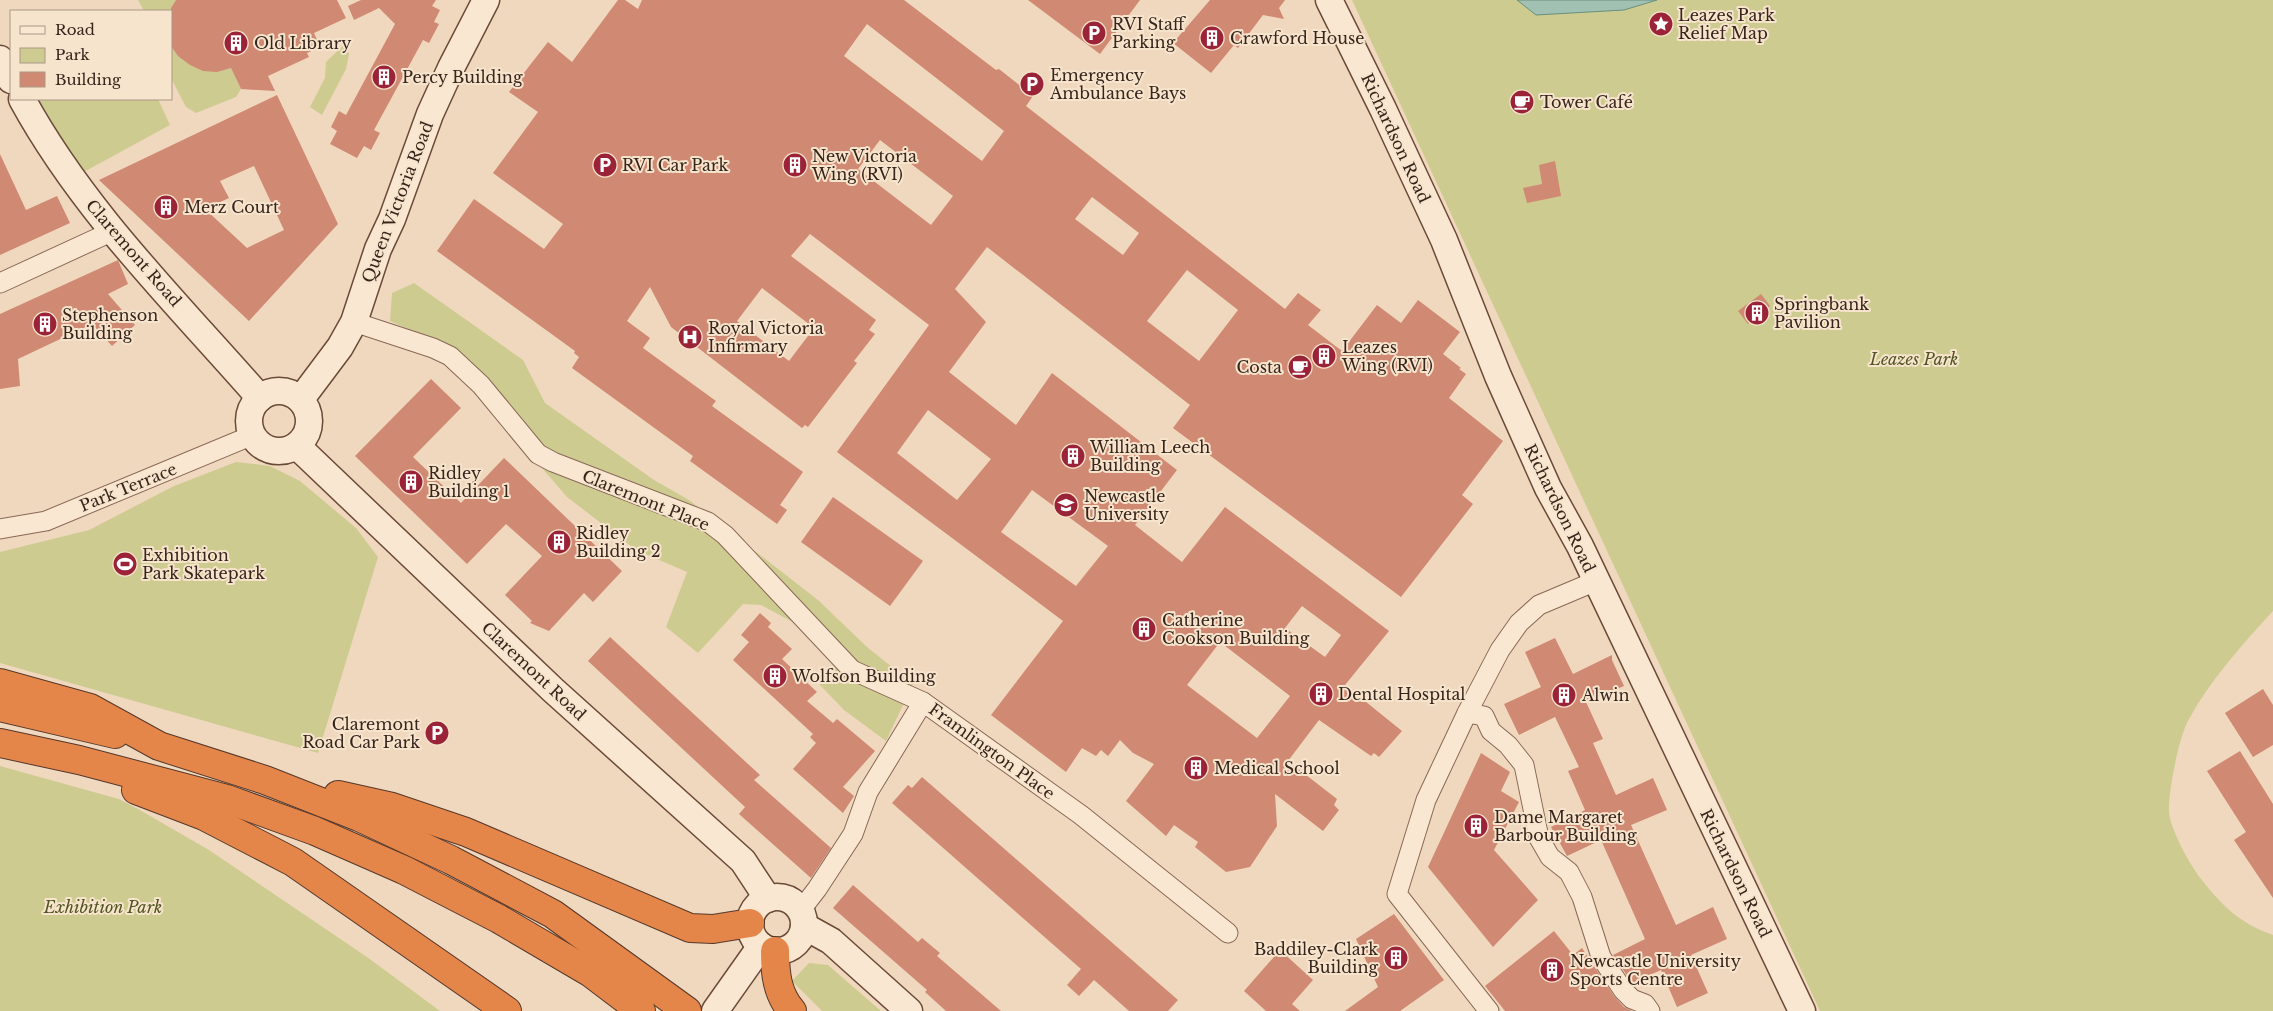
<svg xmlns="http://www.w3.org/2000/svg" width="2273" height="1011" font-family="'Libre Baskerville',serif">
	<rect width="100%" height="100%" fill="#f0d8be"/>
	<!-- green -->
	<g fill="#cecb91">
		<path d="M 138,0 L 176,0 L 170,11 L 144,11 Z"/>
		<path d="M 1352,0 L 2273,0 L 2273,611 C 2242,645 2211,679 2189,719 C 2179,736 2168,792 2169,812 C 2170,829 2191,867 2202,880 C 2222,906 2241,924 2273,935 L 2273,1011 L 1820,1011 Z"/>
		<path d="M 345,44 L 349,54 L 346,69 L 322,115 L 310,107 L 325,78 L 326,62 Z"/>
		<path d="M 171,46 C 194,63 200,77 231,68 L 241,89 L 236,97 L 196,113 L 186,107 L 171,78 Z"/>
		<path d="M 37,99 L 158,99 L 170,125 L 80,174 Z"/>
		<path d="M 414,283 L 523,360 L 545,403 L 654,480 L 689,500 L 818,600 L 867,647 L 913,684 L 886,741 L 844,710 L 819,684 L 846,651 L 761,605 L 743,604 L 698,653 L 666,627 L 687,572 L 636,550 L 567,497 L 432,340 L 390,321 L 392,293 Z"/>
		<path d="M 236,462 L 270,466 L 300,481 L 356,528 L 378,557 L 318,753 L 0,663 L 0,552 L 89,530 L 174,486 Z"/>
		<path d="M 0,766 L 119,799 L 138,809 L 209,850 L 367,957 L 440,1011 L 0,1011 Z"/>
		<path d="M 809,963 L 828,965 L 881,1011 L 822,1011 L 792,981 Z"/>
	</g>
	<!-- water -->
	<path fill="#a1c1b2" stroke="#688f7f" d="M 1517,0 L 1657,0 L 1624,10 L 1536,15 Z"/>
	<!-- building -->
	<g fill="#d08972" fill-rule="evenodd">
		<path d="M 176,0 L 337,0 L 346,18 L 314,33 L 320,47 L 307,53 L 309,57 L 268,76 L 275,91 L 241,89 L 231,68 L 217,72 L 203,71 L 190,65 L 178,56 L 171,46 L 171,8 Z"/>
		<path d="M 361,0 L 436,0 L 432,6 L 440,10 L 434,22 L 439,24 L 429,43 L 423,40 L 374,130 L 380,133 L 371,150 L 364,146 L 357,158 L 330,144 L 337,131 L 331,127 L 339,111 L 346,115 L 395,24 L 379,8 L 354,20 L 348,6 Z"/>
		<path d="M 618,0 L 625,0 L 638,9 L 642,0 L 904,0 L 996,70 L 999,69 L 1033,96 L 1026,106 L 1285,309 L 1298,293 L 1321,310 L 1308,325 L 1342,351 L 1377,305 L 1401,323 L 1418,300 L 1460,332 L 1443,354 L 1461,368 L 1459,369 L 1466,374 L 1449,398 L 1503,441 L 1462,495 L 1473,504 L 1401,597 L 1173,428 L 1190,405 L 987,247 L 955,289 L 986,322 L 949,372 L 1016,425 L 1052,373 L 1177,470 L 1135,525 L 1182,562 L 1225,507 L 1389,631 L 1345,685 L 1402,731 L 1379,757 L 1374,753 L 1371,756 L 1319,720 L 1288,761 L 1337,799 L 1334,805 L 1339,810 L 1323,831 L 1275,794 L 1277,826 L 1250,867 L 1226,872 L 1195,847 L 1198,842 L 1174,825 L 1166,836 L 1126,801 L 1154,764 L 1133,753 L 1120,740 L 1108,756 L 1101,750 L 1096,756 L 1082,748 L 1066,772 L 991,715 L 1063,621 L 837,452 L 929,325 L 810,234 L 791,256 L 876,320 L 869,330 L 875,334 L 854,361 L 857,363 L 808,427 L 805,425 L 802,428 L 671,327 L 650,287 L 627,321 L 650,338 L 643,348 L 716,401 L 712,406 L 803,472 L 780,505 L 787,510 L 777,524 L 690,461 L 693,456 L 572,368 L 579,357 L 574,353 L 575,351 L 437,251 L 474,199 L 544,249 L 563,224 L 493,173 L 538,112 L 509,92 L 548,42 L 572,62 ZM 867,24 L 1004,131 L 982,161 L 844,56 ZM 880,140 L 953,196 L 931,225 L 858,169 ZM 1092,197 L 1139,233 L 1123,255 L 1075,219 ZM 1187,270 L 1238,310 L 1199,361 L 1147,321 ZM 762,288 L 814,328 L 789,361 L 737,321 ZM 928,410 L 991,459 L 957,500 L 897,453 ZM 1032,490 L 1108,546 L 1076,586 L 1001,532 ZM 1302,606 L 1341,635 L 1325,657 L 1285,628 ZM 1220,642 L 1290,696 L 1257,738 L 1187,685 Z"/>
		<path d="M 1028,0 L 1140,0 L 1100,54 Z"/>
		<path d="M 1210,0 L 1285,0 L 1279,8 L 1284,19 L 1263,15 L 1238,48 L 1234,45 L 1211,73 L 1173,43 Z"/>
		<path d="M 277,95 L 338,224 L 249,321 L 99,180 ZM 254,166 L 284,230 L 247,248 L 205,209 L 229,198 L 220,181 Z"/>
		<path d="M 0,154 L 26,210 L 57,196 L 70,223 L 0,255 Z"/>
		<path d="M 1555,161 L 1561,196 L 1527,203 L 1523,188 L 1542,184 L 1539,165 Z"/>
		<path d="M 118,260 L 128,284 L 108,294 L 135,325 L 112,346 L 92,324 L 18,359 L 20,386 L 0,389 L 0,314 Z"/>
		<path d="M 1761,294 L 1770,306 L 1748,324 L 1738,311 Z"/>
		<path d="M 431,379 L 461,408 L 413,457 L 461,503 L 504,458 L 622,571 L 593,602 L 584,593 L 549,631 L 530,623 L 532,621 L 505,595 L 542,556 L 506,524 L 467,564 L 355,456 Z"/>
		<path d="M 833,497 L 923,561 L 890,606 L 801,542 Z"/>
		<path d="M 760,613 L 771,623 L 768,627 L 792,649 L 782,659 L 817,692 L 807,701 L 833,723 L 837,719 L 875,751 L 843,787 L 854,796 L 843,813 L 793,769 L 816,743 L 810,737 L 813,734 L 733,660 L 749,642 L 741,635 Z"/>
		<path d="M 610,637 L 760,775 L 754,780 L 831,848 L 811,878 L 739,814 L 745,807 L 588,661 Z"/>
		<path d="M 1555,638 L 1573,674 L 1612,655 L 1612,660 L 1624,686 L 1586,702 L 1603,739 L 1593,743 L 1616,795 L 1653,778 L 1667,810 L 1631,825 L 1676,925 L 1713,907 L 1727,939 L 1691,955 L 1708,993 L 1677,1007 L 1661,970 L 1632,983 L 1613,955 L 1645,939 L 1601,840 L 1567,856 L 1551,827 L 1585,810 L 1568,771 L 1579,767 L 1555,717 L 1519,735 L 1504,704 L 1541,687 L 1525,652 Z"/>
		<path d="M 2263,689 L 2273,705 L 2273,745 L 2253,757 L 2225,713 Z"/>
		<path d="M 2240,751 L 2273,804 L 2273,898 L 2234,840 L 2246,832 L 2207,771 Z"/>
		<path d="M 1481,753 L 1510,772 L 1501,791 L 1519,802 L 1494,850 L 1538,900 L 1493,947 L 1428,867 Z"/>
		<path d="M 922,777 L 1178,1000 L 1168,1011 L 1129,1011 L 1094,980 L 1079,996 L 1067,985 L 1081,969 L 892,803 L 908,785 L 912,788 Z"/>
		<path d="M 853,885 L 918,942 L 922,938 L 940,953 L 937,956 L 1001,1011 L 946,1011 L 925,992 L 927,990 L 833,908 Z"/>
		<path d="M 1394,914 L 1444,980 L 1400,1011 L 1345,1011 L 1378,987 L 1356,939 Z"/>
		<path d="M 1554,931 L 1573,955 L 1582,948 L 1614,996 L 1624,1007 L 1632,1011 L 1505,1011 L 1485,986 Z"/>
		<path d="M 1280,950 L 1313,980 L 1292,1004 L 1300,1011 L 1266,1011 L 1244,991 Z"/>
	</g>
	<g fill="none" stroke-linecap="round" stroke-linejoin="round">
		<defs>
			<g id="street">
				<path d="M 0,283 L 113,231"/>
				<path d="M 354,322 L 433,348 L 450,356 L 481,385 L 538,454 L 553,462 L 708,522 L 725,535 L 852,670 L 923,702 L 1081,815 L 1228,933"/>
				<path d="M 0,529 L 46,521 L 253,435"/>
				<path d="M 1467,713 L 1484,716 L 1491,731 L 1508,745 L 1524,765 L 1539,838 L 1550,857 L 1569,872 L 1582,897 L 1601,957 L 1623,990 L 1632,999 L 1645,1004 L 1650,1011"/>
				<path d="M 800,911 L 817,889 L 853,834 L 868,792 L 923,702"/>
				<path d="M 1489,1011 L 1397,894 L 1426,800 L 1467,713 L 1500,650 L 1519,623 L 1539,605 L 1596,581"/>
			</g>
			<g id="secondary">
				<path d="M 1329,0 L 1383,109 L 1444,240 L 1498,376 L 1548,488 L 1580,546 L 1802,1011"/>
				<path d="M 0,59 L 11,80"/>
				<path d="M 22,99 C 83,211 176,302 260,398"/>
				<circle cx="279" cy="421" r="30"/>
				<path d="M 301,399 L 340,347 L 354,322 L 378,249 L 392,219 L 430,114 L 451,68 L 486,0"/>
				<path d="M 297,446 L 553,690 L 743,861 L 768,899"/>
				<circle cx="777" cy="924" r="27"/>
				<path d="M 804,926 L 831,941 L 909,1011"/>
				<path d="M 715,1011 L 761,946"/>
			</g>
			<g id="highway">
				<path d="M 0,683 L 90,708 L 159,746 L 265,780 L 359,817 L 451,860 L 553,914 L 687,1011"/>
				<path d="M 0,707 L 115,734"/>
				<path d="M 0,743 L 79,760 L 227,799 L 315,831 L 404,870 L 499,919 L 591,973 L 641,1011"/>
				<path d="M 136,790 L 204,816 L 293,862 L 507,1011"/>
				<path d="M 338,795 L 392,807 L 466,832 L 690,928 L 713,929 L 750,923"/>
				<path d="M 775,951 C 775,973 777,994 792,1011"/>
			</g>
		</defs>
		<!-- street casing -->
		<use href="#street" stroke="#886856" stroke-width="21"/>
		<!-- secondary casing -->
		<use href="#secondary" stroke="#6a4a39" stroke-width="29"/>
		<!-- highway casing -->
		<use href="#highway" stroke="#56382b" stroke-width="30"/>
		<!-- street -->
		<use href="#street" stroke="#fae7d1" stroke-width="19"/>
		<!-- secondary -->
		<use href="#secondary" stroke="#fae7d1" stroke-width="26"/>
		<!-- highway -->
		<use href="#highway" stroke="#e48649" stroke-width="28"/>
	</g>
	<!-- icons -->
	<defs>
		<symbol id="sight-disc" viewBox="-11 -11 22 22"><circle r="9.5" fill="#9a2338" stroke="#f7e4cd"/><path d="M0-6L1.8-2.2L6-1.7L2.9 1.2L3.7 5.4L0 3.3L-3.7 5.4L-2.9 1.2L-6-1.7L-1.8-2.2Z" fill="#fff"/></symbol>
		<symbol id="parking-disc" viewBox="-11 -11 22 22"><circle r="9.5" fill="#9a2338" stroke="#f7e4cd"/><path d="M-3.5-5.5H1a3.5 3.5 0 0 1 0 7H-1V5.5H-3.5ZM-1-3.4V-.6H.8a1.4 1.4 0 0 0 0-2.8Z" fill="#fff"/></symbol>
		<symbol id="building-disc" viewBox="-11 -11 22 22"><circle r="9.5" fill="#9a2338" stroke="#f7e4cd"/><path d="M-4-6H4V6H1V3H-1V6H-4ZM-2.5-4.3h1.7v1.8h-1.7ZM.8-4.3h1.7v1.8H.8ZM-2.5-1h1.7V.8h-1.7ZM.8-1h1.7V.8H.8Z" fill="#fff"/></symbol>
		<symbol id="cafe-disc" viewBox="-11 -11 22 22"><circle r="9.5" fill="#9a2338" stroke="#f7e4cd"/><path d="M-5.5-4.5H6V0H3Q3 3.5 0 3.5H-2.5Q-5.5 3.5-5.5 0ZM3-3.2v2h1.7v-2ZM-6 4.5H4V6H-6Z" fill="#fff"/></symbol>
		<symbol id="hospital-disc" viewBox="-11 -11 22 22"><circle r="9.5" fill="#9a2338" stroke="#f7e4cd"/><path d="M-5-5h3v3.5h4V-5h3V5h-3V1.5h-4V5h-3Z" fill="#fff"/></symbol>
		<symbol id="university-disc" viewBox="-11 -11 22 22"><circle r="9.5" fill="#9a2338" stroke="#f7e4cd"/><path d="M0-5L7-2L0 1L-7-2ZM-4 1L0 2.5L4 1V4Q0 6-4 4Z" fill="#fff"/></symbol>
		<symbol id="stadium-disc" viewBox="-11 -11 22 22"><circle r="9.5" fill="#9a2338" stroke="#f7e4cd"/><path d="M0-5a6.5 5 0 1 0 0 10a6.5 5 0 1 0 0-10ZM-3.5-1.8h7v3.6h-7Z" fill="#fff"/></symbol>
	</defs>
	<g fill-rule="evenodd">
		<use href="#sight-disc" x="1647" y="10" width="28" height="28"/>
		<use href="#parking-disc" x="1080" y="19" width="28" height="28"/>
		<use href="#building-disc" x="1198" y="24" width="28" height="28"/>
		<use href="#building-disc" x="222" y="29" width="28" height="28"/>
		<use href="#building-disc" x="370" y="63" width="28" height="28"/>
		<use href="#parking-disc" x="1018" y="70" width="28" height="28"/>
		<use href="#cafe-disc" x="1508" y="88" width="28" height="28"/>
		<use href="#parking-disc" x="591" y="151" width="28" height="28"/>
		<use href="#building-disc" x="781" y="151" width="28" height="28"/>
		<use href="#building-disc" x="152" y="193" width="28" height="28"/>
		<use href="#building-disc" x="1743" y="299" width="28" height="28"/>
		<use href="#building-disc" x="31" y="310" width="28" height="28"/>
		<use href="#hospital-disc" x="676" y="323" width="28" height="28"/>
		<use href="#building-disc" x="1310" y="342" width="28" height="28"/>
		<use href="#cafe-disc" x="1286" y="353" width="28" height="28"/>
		<use href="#building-disc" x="1059" y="442" width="28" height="28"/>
		<use href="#building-disc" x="397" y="468" width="28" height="28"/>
		<use href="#university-disc" x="1052" y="491" width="28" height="28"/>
		<use href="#building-disc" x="545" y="528" width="28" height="28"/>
		<use href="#stadium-disc" x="111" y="550" width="28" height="28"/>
		<use href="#building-disc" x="1130" y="615" width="28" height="28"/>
		<use href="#building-disc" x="761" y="662" width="28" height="28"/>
		<use href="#building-disc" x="1307" y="680" width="28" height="28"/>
		<use href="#building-disc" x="1550" y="681" width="28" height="28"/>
		<use href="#parking-disc" x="423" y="719" width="28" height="28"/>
		<use href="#building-disc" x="1182" y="754" width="28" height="28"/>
		<use href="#building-disc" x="1462" y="812" width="28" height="28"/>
		<use href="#building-disc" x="1382" y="944" width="28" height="28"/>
		<use href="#building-disc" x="1538" y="956" width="28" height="28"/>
	</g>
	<g text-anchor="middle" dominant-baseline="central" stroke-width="4" stroke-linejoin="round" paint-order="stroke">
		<!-- poi labels -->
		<g font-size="16" fill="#37241b" stroke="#f7e4cd" text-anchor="start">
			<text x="1678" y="15">Leazes Park<tspan x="1678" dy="18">Relief Map</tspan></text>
			<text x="1112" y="24">RVI Staff<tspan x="1112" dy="18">Parking</tspan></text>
			<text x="1230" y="38">Crawford House</text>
			<text x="254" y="43">Old Library</text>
			<text x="1050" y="75">Emergency<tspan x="1050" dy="18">Ambulance Bays</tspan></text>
			<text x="402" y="77">Percy Building</text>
			<text x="1540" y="102">Tower Café</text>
			<text x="812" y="156">New Victoria<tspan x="812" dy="18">Wing (RVI)</tspan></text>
			<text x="622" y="165">RVI Car Park</text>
			<text x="184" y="207">Merz Court</text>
			<text x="1774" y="304">Springbank<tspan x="1774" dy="18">Pavilion</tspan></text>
			<text x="62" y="315">Stephenson<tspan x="62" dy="18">Building</tspan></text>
			<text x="708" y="328">Royal Victoria<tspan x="708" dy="18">Infirmary</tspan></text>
			<text x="1342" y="347">Leazes<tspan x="1342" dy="18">Wing (RVI)</tspan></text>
			<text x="1282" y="367" text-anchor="end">Costa</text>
			<text x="1090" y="447">William Leech<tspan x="1090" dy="18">Building</tspan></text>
			<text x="428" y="473">Ridley<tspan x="428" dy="18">Building 1</tspan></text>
			<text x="1084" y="496">Newcastle<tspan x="1084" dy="18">University</tspan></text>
			<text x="576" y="533">Ridley<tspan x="576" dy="18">Building 2</tspan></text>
			<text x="142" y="555">Exhibition<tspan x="142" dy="18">Park Skatepark</tspan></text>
			<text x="1162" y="620">Catherine<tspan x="1162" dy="18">Cookson Building</tspan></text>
			<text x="792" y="676">Wolfson Building</text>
			<text x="1338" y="694">Dental Hospital</text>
			<text x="1582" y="695">Alwin</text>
			<text x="420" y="724" text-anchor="end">Claremont<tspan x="420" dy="18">Road Car Park</tspan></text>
			<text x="1214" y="768">Medical School</text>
			<text x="1494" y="817">Dame Margaret<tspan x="1494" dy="18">Barbour Building</tspan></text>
			<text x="1378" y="949" text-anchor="end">Baddiley-Clark<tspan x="1378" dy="18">Building</tspan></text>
			<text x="1570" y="961">Newcastle University<tspan x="1570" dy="18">Sports Centre</tspan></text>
		</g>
		<!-- street labels -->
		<g font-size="16" fill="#37241b" stroke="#f7e4cd">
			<text transform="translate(1396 138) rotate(65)">Richardson Road</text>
			<text transform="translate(397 202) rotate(-69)">Queen Victoria Road</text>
			<text transform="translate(134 253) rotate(49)">Claremont Road</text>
			<text transform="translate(128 487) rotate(-22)">Park Terrace</text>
			<text transform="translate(646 500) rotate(22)">Claremont Place</text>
			<text transform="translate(1560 508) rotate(64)">Richardson Road</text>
			<text transform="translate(534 671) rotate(43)">Claremont Road</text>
			<text transform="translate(992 751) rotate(36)">Framlington Place</text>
			<text transform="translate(1736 873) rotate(64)">Richardson Road</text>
		</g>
		<!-- park labels -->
		<g font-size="16" font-style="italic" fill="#505421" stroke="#f7e4cd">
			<text x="1914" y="359">Leazes Park</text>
			<text x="103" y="907">Exhibition Park</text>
		</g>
	</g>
	<!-- legend -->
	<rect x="10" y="10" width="162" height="90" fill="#f7e4cd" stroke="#aa9786"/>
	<rect x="20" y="26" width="25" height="8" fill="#fae7d1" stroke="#aa9786"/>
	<text x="55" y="35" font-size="15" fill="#37241b">Road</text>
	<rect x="20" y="48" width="25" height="15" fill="#cecb91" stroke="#aa9786"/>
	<text x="55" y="60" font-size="15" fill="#37241b">Park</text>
	<rect x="20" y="72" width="25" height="15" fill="#d08972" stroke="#aa9786"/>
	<text x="55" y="85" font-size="15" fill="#37241b">Building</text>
</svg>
